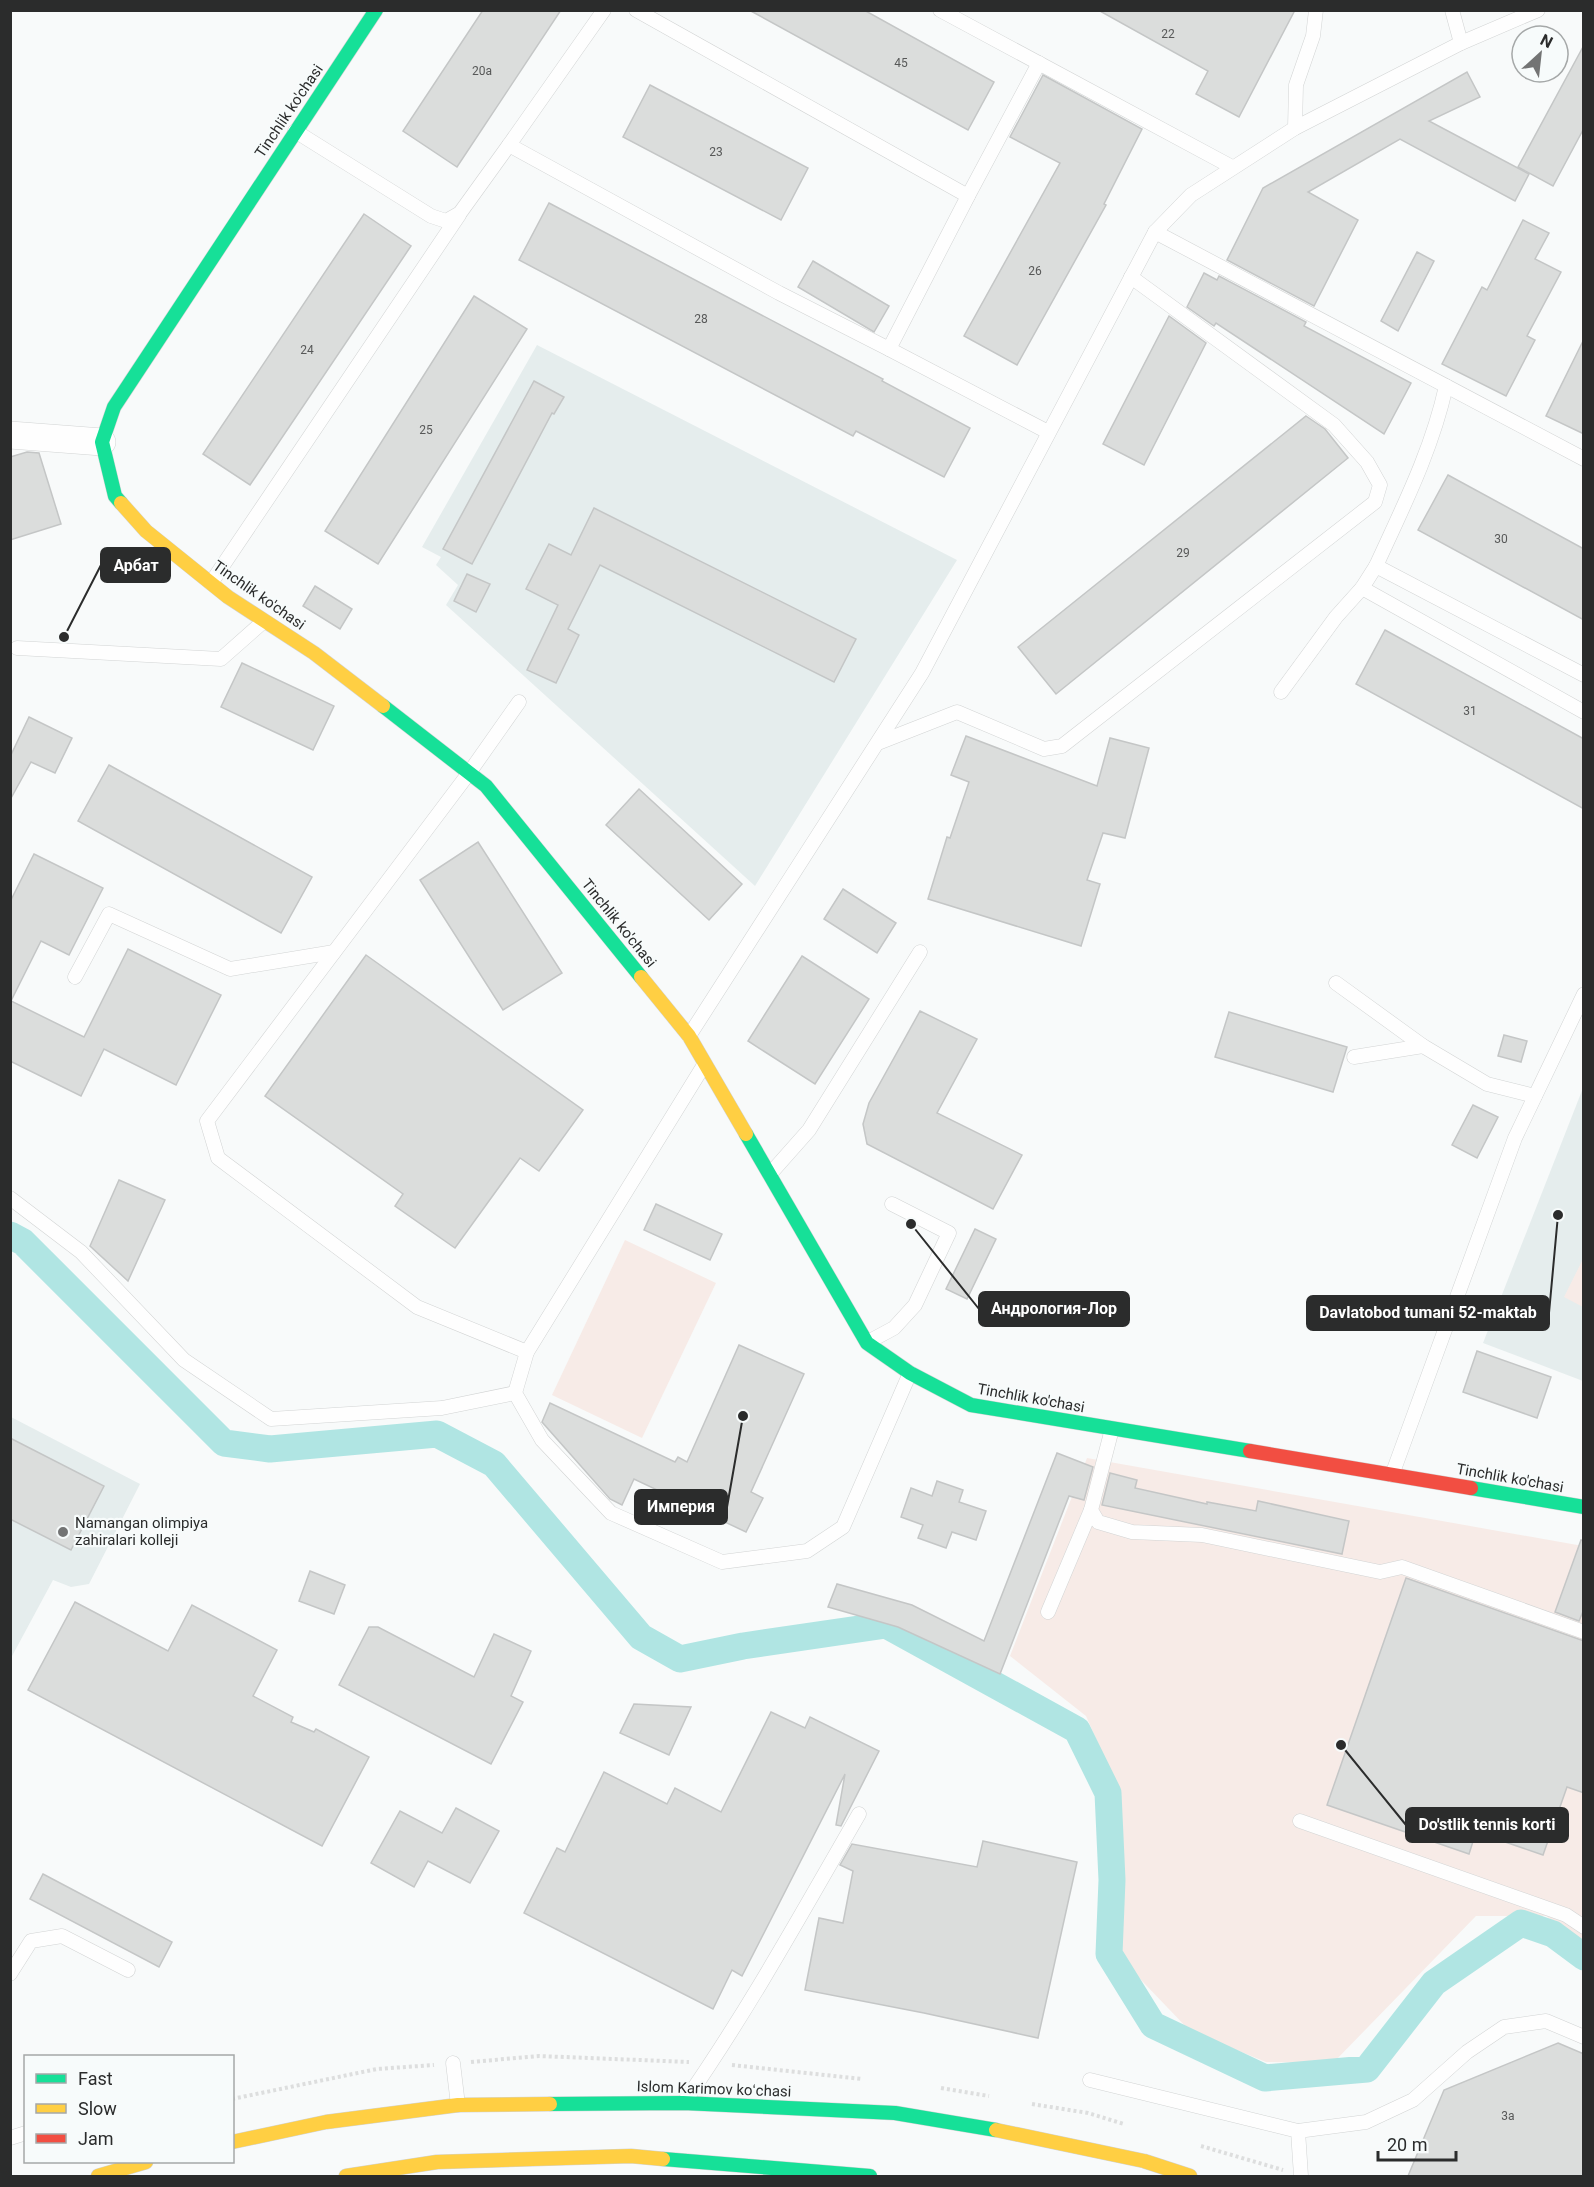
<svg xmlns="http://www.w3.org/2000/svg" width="1594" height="2187" font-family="Roboto,sans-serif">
	<rect width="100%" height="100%" fill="#f8fafa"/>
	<!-- built -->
	<g fill="#e5eded">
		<path d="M 537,345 L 957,560 L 755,886 L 446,605 L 458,585 L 436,565 L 441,557 L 422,547 Z"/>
		<path d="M 1583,1088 L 1583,1381 L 1483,1343 Z"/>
		<path d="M 11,1417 L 140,1484 L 89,1584 L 71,1587 L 53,1580 L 11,1658 Z"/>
	</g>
	<!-- green -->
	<g fill="#f7ebe7">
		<path d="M 625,1240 L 716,1283 L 642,1438 L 552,1395 Z"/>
		<path d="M 1583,1259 L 1583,1307 L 1564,1297 Z"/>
		<path d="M 1087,1458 L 1583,1546 L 1583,1944 L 1546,1916 L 1476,1916 L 1333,2063 L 1266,2062 L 1190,2031 L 1119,1957 L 1121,1908 L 1112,1775 L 1086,1716 L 1010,1656 Z"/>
	</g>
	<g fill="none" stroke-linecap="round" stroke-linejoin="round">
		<!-- canal -->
		<path stroke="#b0e5e3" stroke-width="27" d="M 10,1235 L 23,1242 L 224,1443 L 270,1449 L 437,1434 L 494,1464 L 641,1637 L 680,1659 L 743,1646 L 886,1625 L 1077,1730 L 1108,1793 L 1112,1880 L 1109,1954 L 1153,2025 L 1265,2078 L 1367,2069 L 1434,1983 L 1521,1923 L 1553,1934 L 1584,1957"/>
	</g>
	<!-- building -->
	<g fill="#dbdddc" stroke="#c4c6c6" stroke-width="1.5">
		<path d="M 483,10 L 561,10 L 457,167 L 403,131 Z"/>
		<path d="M 749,10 L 864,10 L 994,82 L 968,130 Z"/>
		<path d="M 1098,10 L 1295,10 L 1239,117 L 1196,94 L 1208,71 Z"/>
		<path d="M 1584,45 L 1584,128 L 1553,186 L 1518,167 Z"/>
		<path d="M 1467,72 L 1480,97 L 1429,121 L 1529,174 L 1515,201 L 1400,139 L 1308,192 L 1358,220 L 1314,306 L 1227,260 L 1263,188 Z"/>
		<path d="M 1043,75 L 1142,129 L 1104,204 L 1106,205 L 1017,365 L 964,336 L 1060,163 L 1010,137 Z"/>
		<path d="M 650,85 L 808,168 L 781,220 L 623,137 Z"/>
		<path d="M 549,203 L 883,379 L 882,381 L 970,428 L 944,477 L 856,431 L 853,436 L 519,260 Z"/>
		<path d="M 364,214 L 411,246 L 250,485 L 203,454 Z"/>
		<path d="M 1523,220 L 1549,233 L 1535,259 L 1561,272 L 1527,336 L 1535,340 L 1506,396 L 1442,364 L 1482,287 L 1487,290 Z"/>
		<path d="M 1417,252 L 1434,261 L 1398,331 L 1381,321 Z"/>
		<path d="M 813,261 L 889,306 L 874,332 L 798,287 Z"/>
		<path d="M 1204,273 L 1217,280 L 1219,276 L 1306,322 L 1304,326 L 1411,383 L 1384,434 L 1216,323 L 1214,326 L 1187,307 Z"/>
		<path d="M 474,296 L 527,329 L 378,564 L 325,531 Z"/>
		<path d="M 1169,316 L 1206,343 L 1144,465 L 1103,444 Z"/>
		<path d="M 1584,339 L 1584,434 L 1546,416 Z"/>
		<path d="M 534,381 L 564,397 L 554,414 L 552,413 L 472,564 L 443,549 Z"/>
		<path d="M 1306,416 L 1325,429 L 1348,458 L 1056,694 L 1018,647 Z"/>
		<path d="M 27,452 L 39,453 L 61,524 L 10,540 L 10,457 Z"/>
		<path d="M 1448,475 L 1584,549 L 1584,620 L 1418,530 Z"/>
		<path d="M 594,508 L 856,639 L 834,682 L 600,565 L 568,629 L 579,635 L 556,683 L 527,670 L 558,605 L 526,589 L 549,544 L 571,555 Z"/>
		<path d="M 467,574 L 490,584 L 476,612 L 454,601 Z"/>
		<path d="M 315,586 L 352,609 L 340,629 L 303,606 Z"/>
		<path d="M 1385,630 L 1584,739 L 1584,809 L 1356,684 Z"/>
		<path d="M 242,663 L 334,706 L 313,750 L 221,707 Z"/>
		<path d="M 29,717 L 72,738 L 55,773 L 31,762 L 10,800 L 10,757 Z"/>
		<path d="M 966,736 L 1097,786 L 1110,738 L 1149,748 L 1125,838 L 1103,833 L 1087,880 L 1100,884 L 1081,946 L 928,899 L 947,837 L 950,838 L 969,782 L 951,775 Z"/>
		<path d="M 109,765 L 312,877 L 281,933 L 78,821 Z"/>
		<path d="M 639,789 L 742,884 L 709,920 L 606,825 Z"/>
		<path d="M 478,842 L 562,973 L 503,1010 L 420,880 Z"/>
		<path d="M 34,854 L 103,888 L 69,955 L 41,941 L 11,1001 L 84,1037 L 128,949 L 221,995 L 176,1085 L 104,1049 L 81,1096 L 10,1061 L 10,902 Z"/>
		<path d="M 843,889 L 896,923 L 877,953 L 824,919 Z"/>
		<path d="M 366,955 L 583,1110 L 539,1171 L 520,1158 L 455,1248 L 395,1206 L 403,1194 L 265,1096 Z"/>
		<path d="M 802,956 L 869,999 L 815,1084 L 748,1041 Z"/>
		<path d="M 920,1011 L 977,1039 L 937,1113 L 1022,1155 L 993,1209 L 867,1144 L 863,1124 L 869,1103 Z"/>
		<path d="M 1229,1012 L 1347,1047 L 1333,1092 L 1215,1057 Z"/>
		<path d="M 1504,1035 L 1527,1041 L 1521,1062 L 1498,1056 Z"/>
		<path d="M 1473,1105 L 1498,1117 L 1477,1158 L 1452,1145 Z"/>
		<path d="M 119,1180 L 165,1200 L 128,1281 L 90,1246 Z"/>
		<path d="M 656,1204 L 722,1234 L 710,1260 L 644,1230 Z"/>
		<path d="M 975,1229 L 996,1239 L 967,1299 L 946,1289 Z"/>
		<path d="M 739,1345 L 804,1374 L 751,1492 L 763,1498 L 746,1532 L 634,1479 L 622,1505 L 610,1499 L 542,1422 L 550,1403 L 675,1462 L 678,1457 L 687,1462 Z"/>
		<path d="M 1477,1351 L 1551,1377 L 1537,1418 L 1463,1392 Z"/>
		<path d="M 10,1438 L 104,1486 L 71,1550 L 10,1519 Z"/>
		<path d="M 1057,1453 L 1093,1467 L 1084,1500 L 1069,1496 L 1000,1674 L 898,1627 L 828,1607 L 837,1584 L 912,1605 L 984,1641 Z"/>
		<path d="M 1110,1473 L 1137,1480 L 1135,1488 L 1207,1504 L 1207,1502 L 1256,1511 L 1258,1501 L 1349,1521 L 1342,1554 L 1102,1505 Z"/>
		<path d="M 937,1481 L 963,1490 L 959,1502 L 986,1511 L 976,1540 L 952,1532 L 946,1548 L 918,1538 L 923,1525 L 901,1517 L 911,1488 L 932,1496 Z"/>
		<path d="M 1581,1540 L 1584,1541 L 1584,1609 L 1579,1621 L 1555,1612 Z"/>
		<path d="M 310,1571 L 345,1585 L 334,1614 L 299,1601 Z"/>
		<path d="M 1406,1578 L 1584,1641 L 1584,1793 L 1567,1787 L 1543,1855 L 1476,1832 L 1469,1854 L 1327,1805 Z"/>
		<path d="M 75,1602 L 168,1651 L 192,1605 L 277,1650 L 253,1696 L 293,1717 L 291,1722 L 314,1732 L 316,1729 L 369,1757 L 322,1846 L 28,1690 Z"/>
		<path d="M 369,1627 L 378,1627 L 474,1677 L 494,1634 L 531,1651 L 511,1696 L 523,1702 L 491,1764 L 339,1685 Z"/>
		<path d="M 634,1704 L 691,1707 L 669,1755 L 620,1733 Z"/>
		<path d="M 771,1712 L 805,1728 L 810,1717 L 879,1751 L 841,1826 L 836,1825 L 845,1774 L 742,1976 L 732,1970 L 713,2009 L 524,1913 L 557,1848 L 565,1852 L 604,1772 L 667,1804 L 675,1788 L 721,1812 Z"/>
		<path d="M 456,1808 L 499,1831 L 470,1883 L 428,1861 L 414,1887 L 371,1863 L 400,1811 L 442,1833 Z"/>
		<path d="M 983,1841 L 1077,1862 L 1038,2038 L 924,2013 L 805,1990 L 819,1918 L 843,1923 L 853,1871 L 840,1865 L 852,1844 L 977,1867 Z"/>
		<path d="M 43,1874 L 172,1942 L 159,1967 L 30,1899 Z"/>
		<path d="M 1558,2043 L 1584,2054 L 1584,2176 L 1408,2176 L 1444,2090 Z"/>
	</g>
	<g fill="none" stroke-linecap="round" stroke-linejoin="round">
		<defs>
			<g id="lane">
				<path d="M 636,10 L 968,196 L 889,349 L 1048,432"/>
				<path d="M 940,10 L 1232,167"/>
				<path d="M 1452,10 L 1461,43"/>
				<path d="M 1295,128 L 1296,85 L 1313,36 L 1316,10"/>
				<path d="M 295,131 L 431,216 L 446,221 L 460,213 L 509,145 L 779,293 L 889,349"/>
				<path d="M 509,145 L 604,10"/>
				<path d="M 968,196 L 1039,63"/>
				<path d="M 1155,232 L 1584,459"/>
				<path d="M 1376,566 C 1403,507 1432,450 1446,386"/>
				<path d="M 211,583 L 459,215"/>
				<path d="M 17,648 L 221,659 L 264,621"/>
				<path d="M 1584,675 L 1376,566 L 1362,588 L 1584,712"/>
				<path d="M 1281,692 L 1336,617 L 1362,588"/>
				<path d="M 519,702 L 469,773 L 207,1121 L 218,1158 L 417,1307 L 527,1352"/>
				<path d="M 878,743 L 957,712 L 1044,749 L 1062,746 L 1375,502 L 1380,485 L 1367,462 L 1334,425 L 1131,277"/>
				<path d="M 75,977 L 109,914 L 230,969 L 334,952"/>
				<path d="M 1336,983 L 1423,1046 L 1487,1084 L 1535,1096"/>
				<path d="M 689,1036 L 922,673 L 1155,232 L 1191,195 L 1295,128 L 1461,43 L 1538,10"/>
				<path d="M 1354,1057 L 1423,1046"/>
				<path d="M 704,1065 L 527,1352 L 515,1393 L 542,1440 L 611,1513 L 722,1562 L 807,1551 L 843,1527 L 910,1373"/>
				<path d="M 770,1174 L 809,1130 L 920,952"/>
				<path d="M 10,1198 L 81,1252 L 184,1360 L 271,1419 L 442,1408 L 515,1393"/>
				<path d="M 868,1342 L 894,1328 L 915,1305 L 949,1233 L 892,1204"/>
				<path d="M 1112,1429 L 1091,1510 L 1098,1522 L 1132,1532 L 1202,1535 L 1380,1572 L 1402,1567 L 1584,1632"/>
				<path d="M 1392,1475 L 1515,1138 L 1584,994"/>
				<path d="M 1048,1612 L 1091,1510"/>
				<path d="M 1300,1821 L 1566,1915 L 1584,1927"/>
				<path d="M 10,1974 L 31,1941 L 62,1936 L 128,1970"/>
				<path d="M 453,2063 L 458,2105"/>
				<path d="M 1090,2080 L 1298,2131 L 1301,2176"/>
				<path d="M 685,2101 C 749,2009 803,1911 859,1814"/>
				<path d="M 1298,2131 L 1366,2122 L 1413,2100 L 1467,2052 L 1504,2027 L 1546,2021 L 1584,2037"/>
				<path d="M 10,2138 L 26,2133"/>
			</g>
			<path id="street" d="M 10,435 L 102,442"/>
			<g id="fast">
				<path d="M 121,503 L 115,496 L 102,442 L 114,407 L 376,10"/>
				<path d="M 383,706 L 486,786 L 641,977"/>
				<path d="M 746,1134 L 867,1343 L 910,1373 L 971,1405 L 1250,1451"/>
				<path d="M 1471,1488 L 1584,1507"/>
				<path d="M 550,2104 L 683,2103 L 895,2113 L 996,2130"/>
				<path d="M 663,2159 L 870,2176"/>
			</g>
			<g id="slow">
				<path d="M 121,503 L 146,531 L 228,597 L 314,653 L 383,706"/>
				<path d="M 641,977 L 689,1036 L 746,1134"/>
				<path d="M 996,2130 L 1144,2161 L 1190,2176"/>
				<path d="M 232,2142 L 326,2122 L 458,2105 L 550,2104"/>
				<path d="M 98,2176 L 146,2162"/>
				<path d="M 346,2176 L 437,2162 L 631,2156 L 663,2159"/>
			</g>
			<path id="jam" d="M 1250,1451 L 1471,1488"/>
		</defs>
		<!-- lane casing -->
		<use href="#lane" stroke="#d2d4d4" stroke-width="15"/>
		<!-- street casing -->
		<use href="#street" stroke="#d2d4d4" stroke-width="28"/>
		<!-- fast casing -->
		<use href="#fast" stroke="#d2d4d4" stroke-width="15"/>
		<!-- slow casing -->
		<use href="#slow" stroke="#d2d4d4" stroke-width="15"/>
		<!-- jam casing -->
		<use href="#jam" stroke="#d2d4d4" stroke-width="15"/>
		<!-- path -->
		<g stroke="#dddede" stroke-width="4" stroke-dasharray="3 3" stroke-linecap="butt">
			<path d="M 471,2062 L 539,2056 L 689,2062"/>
			<path d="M 732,2065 L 862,2079"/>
			<path d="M 941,2088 L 989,2096"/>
			<path d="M 232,2099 L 377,2069 L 434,2065"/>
			<path d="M 1032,2104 L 1088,2113 L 1124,2124"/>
			<path d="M 1201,2146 L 1283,2170"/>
		</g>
		<!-- lane -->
		<use href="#lane" stroke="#fefefe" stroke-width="14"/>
		<!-- street -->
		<use href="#street" stroke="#fefefe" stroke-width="27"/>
		<!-- fast -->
		<use href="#fast" stroke="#16e098" stroke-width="14"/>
		<!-- slow -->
		<use href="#slow" stroke="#ffcf43" stroke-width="14"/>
		<!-- jam -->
		<use href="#jam" stroke="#f24e42" stroke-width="14"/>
	</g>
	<!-- markers -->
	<circle fill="#737474" stroke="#f7fbfb" stroke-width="2" cx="63" cy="1532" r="6"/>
	<g text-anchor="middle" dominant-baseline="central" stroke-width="4.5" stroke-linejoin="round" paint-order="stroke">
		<!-- number labels -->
		<g font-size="12" fill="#575858">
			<text x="1168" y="34">22</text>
			<text x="901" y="63">45</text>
			<text x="482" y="71">20a</text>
			<text x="716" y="152">23</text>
			<text x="1035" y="271">26</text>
			<text x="701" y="319">28</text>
			<text x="307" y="350">24</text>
			<text x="426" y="430">25</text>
			<text x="1501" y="539">30</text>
			<text x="1183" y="553">29</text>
			<text x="1470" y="711">31</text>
			<text x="1508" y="2116">3a</text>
		</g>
		<!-- street labels -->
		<g font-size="15" fill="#2b2c2c" stroke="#f7fbfb">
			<text transform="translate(289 111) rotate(-56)">Tinchlik ko'chasi</text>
			<text transform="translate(259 595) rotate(35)">Tinchlik ko'chasi</text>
			<text transform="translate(619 923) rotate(51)">Tinchlik ko'chasi</text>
			<text transform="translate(1031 1398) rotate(10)">Tinchlik ko'chasi</text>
			<text transform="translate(1510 1478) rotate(10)">Tinchlik ko'chasi</text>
			<text transform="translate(714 2089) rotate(2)">Islom Karimov koʻchasi</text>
		</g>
		<!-- poi labels -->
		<g font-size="15" fill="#2b2c2c" stroke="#f7fbfb" text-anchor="start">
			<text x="75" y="1523">Namangan olimpiya<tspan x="75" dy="17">zahiralari kolleji</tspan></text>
		</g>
	</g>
	<!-- callouts -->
	<path fill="none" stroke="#2b2c2c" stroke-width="2" d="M64 637L101 565M911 1224L979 1309M1558 1215L1549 1313M743 1416L727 1507M1341 1745L1406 1825"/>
	<g fill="#2b2c2c" stroke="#f7fbfb" stroke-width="2">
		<circle cx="64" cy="637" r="6"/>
		<circle cx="911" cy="1224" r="6"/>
		<circle cx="1558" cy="1215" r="6"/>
		<circle cx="743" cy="1416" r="6"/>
		<circle cx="1341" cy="1745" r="6"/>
	</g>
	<g fill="#2b2c2c" stroke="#2b2c2c" stroke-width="2">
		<rect x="101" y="548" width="69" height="34" rx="6"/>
		<rect x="979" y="1292" width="150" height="34" rx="6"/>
		<rect x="1307" y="1296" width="242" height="34" rx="6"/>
		<rect x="635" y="1490" width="92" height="34" rx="6"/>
		<rect x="1406" y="1808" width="162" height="34" rx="6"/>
	</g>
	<g font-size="16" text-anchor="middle" font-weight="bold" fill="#fff">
		<text x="136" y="571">Арбат</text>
		<text x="1054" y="1314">Андрология-Лор</text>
		<text x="1428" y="1318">Davlatobod tumani 52-maktab</text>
		<text x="681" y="1512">Империя</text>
		<text x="1487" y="1830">Do'stlik tennis korti</text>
	</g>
	<!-- border -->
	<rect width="1594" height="2187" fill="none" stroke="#2b2c2c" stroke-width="24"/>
	<!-- legend -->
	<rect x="24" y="2055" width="210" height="108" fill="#f7fbfb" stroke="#a5a8a8" stroke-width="1.5"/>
	<rect x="36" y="2074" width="30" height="9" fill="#16e098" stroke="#a5a8a8" stroke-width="1.5"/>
	<text x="78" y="2085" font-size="18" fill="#2b2c2c">Fast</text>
	<rect x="36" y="2104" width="30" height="9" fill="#ffcf43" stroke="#a5a8a8" stroke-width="1.5"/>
	<text x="78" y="2115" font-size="18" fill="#2b2c2c">Slow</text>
	<rect x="36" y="2134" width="30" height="9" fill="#f24e42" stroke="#a5a8a8" stroke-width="1.5"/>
	<text x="78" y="2145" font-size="18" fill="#2b2c2c">Jam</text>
	<!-- north arrow -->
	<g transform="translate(1540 54) rotate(27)"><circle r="28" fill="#f7fbfb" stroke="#a5a8a8" stroke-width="1.5"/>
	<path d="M0-4.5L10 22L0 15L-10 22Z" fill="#737474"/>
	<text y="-9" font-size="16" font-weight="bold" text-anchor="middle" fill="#2b2c2c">N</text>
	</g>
	<!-- scale -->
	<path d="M1378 2151v9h78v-9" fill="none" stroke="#2b2c2c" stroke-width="3"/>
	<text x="1387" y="2151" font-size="18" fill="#2b2c2c" stroke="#f7fbfb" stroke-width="4.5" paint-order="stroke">20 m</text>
</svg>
